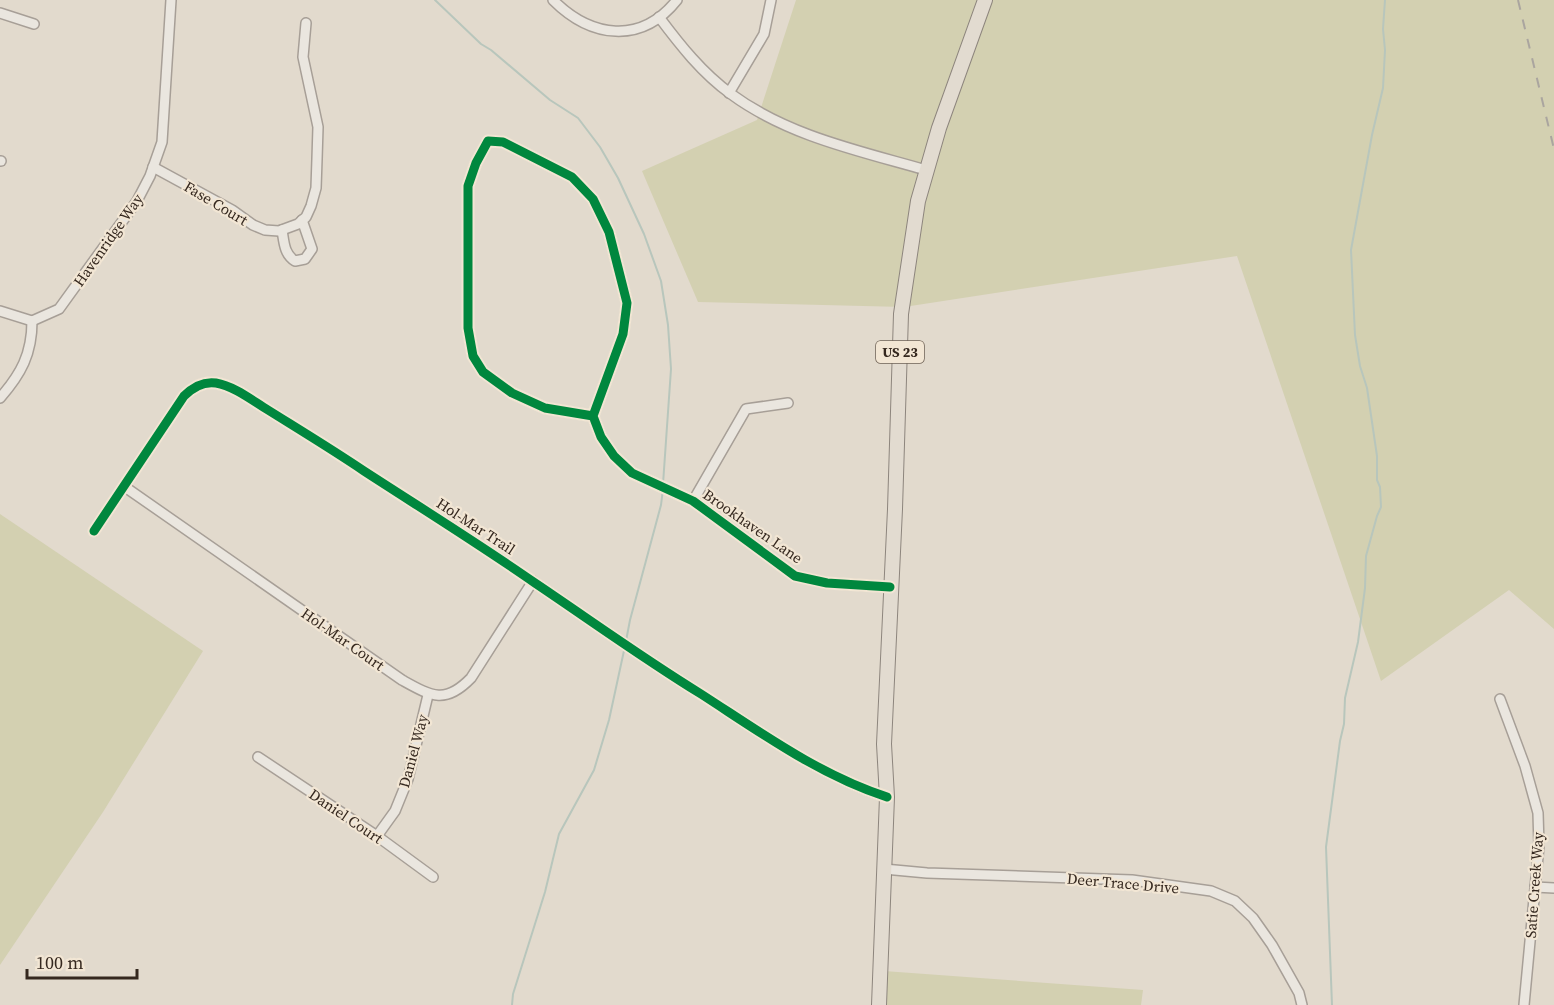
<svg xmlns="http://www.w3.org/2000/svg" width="1554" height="1005" font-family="'Source Serif 4',serif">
	<rect width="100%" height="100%" fill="#e2dacd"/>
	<!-- green -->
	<g fill="#d3d0b1">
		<path d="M 796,0 L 1554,0 L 1554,629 L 1509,590 L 1381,681 L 1237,256 L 904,307 L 698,302 L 642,171 L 757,120 Z"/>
		<path d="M 0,514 L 203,651 L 103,812 L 0,965 Z"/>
		<path d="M 884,971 L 1143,990 L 1141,1005 L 880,1005 Z"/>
	</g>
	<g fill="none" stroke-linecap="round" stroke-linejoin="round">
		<!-- stream -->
		<g stroke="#b8c6bc" stroke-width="2">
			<path d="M 435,0 L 481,44 L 491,50 L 550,100 L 578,118 L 600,147 L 618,178 L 644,234 L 661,281 L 668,325 L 671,369 L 663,484"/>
			<path d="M 626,641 L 630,620 L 661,505 L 663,489"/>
			<path d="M 512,1005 L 513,994 L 545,892 L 559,834 L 594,770 L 609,720 L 625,646"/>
			<path d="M 1332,1005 L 1326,847 L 1340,741 L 1344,724 L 1345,698 L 1358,642 L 1365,588 L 1366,556 L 1377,516 L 1381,507 L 1380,487 L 1377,480 L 1377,456 L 1367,388 L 1360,366 L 1355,335 L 1351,250 L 1372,135 L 1383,88 L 1385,50 L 1383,29 L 1385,0"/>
		</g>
		<defs>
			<g id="minor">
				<path d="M 553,0 C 591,38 641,45 677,0"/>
				<path d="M 0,13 L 34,24"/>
				<path d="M 659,17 C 680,45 702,73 731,94 C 788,136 860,151 926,170"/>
				<path d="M 729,93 L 764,34 L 771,0"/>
				<path d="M 0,161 L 1,161"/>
				<path d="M 153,167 L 232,210 L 253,225 L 265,230 L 279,231 L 298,224 L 306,217 L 311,206 L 316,188 L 317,159 L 318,127 L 303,57 L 306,23"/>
				<path d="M 282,230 C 284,242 284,254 295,261 L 305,259 L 312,249 L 302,220"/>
				<path d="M 0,311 L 32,321 L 59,309 L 137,201 L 150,176 L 162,142 L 171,0"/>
				<path d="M 0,398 C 21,374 32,354 32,321"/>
				<path d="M 593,416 L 545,408 L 512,393 L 483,372 L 473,356 L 468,328 L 468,186 L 476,163 L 488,141 L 503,142 L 572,177 L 593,199 L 609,232 L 627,303 L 623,334 L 593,416 L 601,437 L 614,456 L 632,473 L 693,501 L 795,576 L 827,583 L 890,587"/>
				<path d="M 125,487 L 402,680 C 431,696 445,705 471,678 L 533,581"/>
				<path d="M 693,501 L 746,409 L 788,403"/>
				<path d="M 94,531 L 184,396 C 192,388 203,381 216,383 C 234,386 253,401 268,410 C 300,430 333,450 364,471 C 421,508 479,544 535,583 C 590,620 644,659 701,694 C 760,732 819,775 887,797"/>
				<path d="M 1500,699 L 1525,766 L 1538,813 L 1539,846 L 1524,1005"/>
				<path d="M 258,757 L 377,836 L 433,877"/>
				<path d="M 377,836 L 395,811 L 408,779 L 428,695"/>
				<path d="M 884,869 L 927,873 L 1132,880 L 1211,891 L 1235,901 L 1253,918 L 1272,945 L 1299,993 L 1302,1005"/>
				<path d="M 1535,887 L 1554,888"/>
			</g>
			<path id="primary" d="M 879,1005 L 887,797 L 884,744 L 895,509 L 901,314 L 918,201 L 939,128 L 985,0"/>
		</defs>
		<!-- minor casing -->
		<use href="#minor" stroke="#a79f97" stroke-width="12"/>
		<!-- primary casing -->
		<use href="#primary" stroke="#8d857d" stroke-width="16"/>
		<!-- minor -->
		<use href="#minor" stroke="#eae6df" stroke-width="9"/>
		<!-- primary -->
		<use href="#primary" stroke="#e2dbd0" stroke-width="14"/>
		<!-- rail -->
		<path stroke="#aaa59f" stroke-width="2" stroke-dasharray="10 10" stroke-linecap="butt" d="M 1518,0 L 1554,149"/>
		<defs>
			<g id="cycleway">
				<path d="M 593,416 L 545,408 L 512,393 L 483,372 L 473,356 L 468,328 L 468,186 L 476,163 L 488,141 L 503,142 L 572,177 L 593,199 L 609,232 L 627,303 L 623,334 L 593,416 L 601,437 L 614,456 L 632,473 L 693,501 L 795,576 L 827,583 L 890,587"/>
				<path d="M 94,531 L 184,396 C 192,388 203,381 216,383 C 234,386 253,401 268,410 C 300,430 333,450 364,471 C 421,508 479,544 535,583 C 590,620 644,659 701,694 C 760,732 819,775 887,797"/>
			</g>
		</defs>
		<!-- cycleway casing -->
		<use href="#cycleway" stroke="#f2e6d4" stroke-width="13"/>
		<!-- cycleway -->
		<use href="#cycleway" stroke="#00873e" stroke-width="9"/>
	</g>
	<g text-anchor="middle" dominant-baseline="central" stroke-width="4.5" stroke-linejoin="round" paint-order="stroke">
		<!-- shield labels -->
		<rect fill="#f2e6d4" stroke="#6e6155" stroke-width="1.5" x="876" y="341" width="48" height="22" rx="4.5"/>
		<g font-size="14" font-weight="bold" fill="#35281f">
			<text x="900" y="352">US 23</text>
		</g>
		<!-- street labels -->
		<g font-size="15" fill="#35281f" stroke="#f2e6d4">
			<text transform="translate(216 203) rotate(31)">Fase Court</text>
			<text transform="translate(108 240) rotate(-55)">Havenridge Way</text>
			<text transform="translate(476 526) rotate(33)">Hol-Mar Trail</text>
			<text transform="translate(753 526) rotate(35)">Brookhaven Lane</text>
			<text transform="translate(343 639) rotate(35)">Hol-Mar Court</text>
			<text transform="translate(413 751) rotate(-75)">Daniel Way</text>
			<text transform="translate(346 816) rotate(34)">Daniel Court</text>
			<text transform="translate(1123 883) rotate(5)">Deer Trace Drive</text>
			<text transform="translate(1534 885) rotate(-86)">Satie Creek Way</text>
		</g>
	</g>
	<!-- scale -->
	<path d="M27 969v9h110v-9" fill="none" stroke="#35281f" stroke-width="3"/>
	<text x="36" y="969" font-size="18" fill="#35281f" stroke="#f2e6d4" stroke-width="4.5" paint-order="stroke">100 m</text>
</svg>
